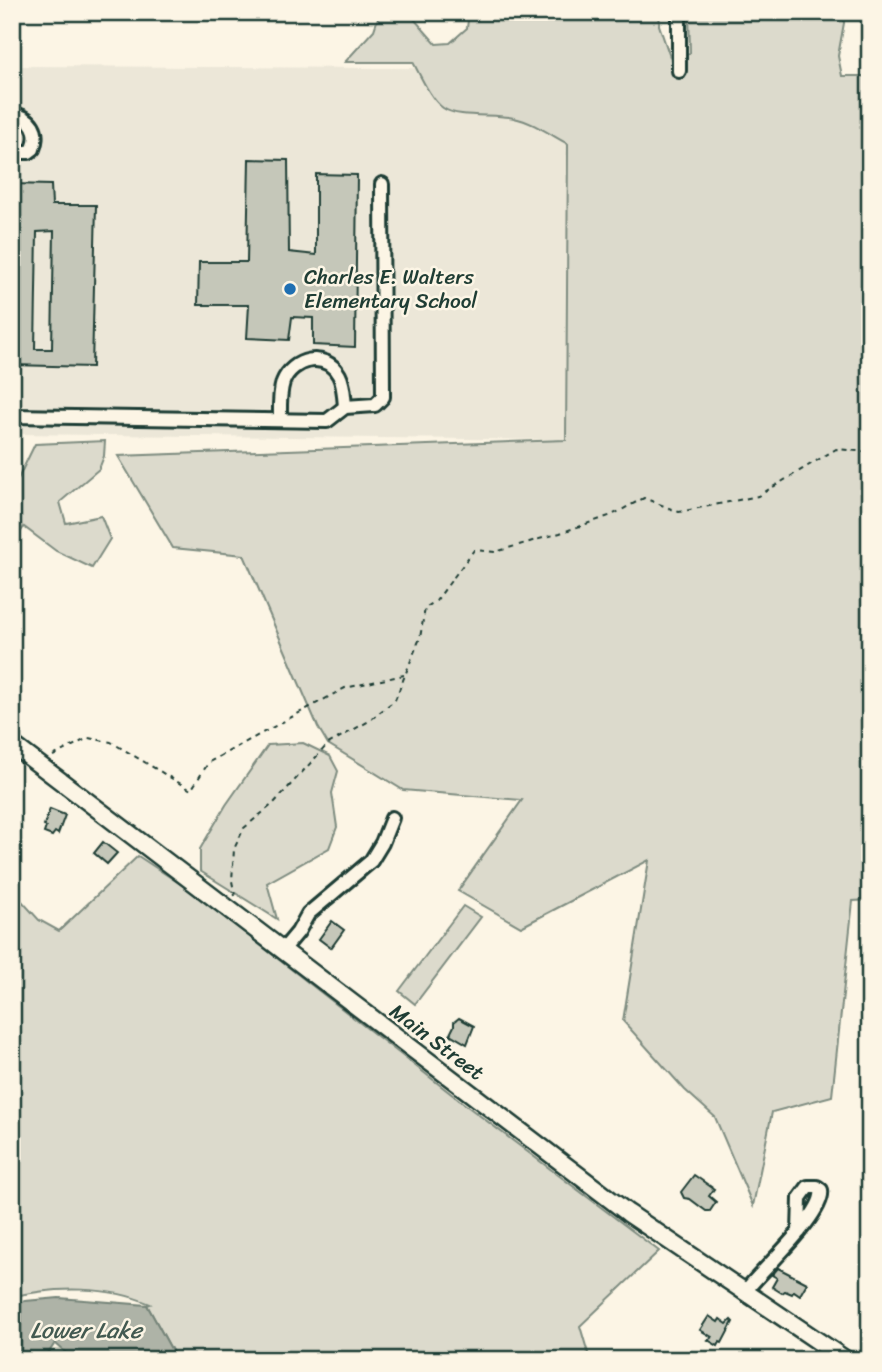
<svg xmlns="http://www.w3.org/2000/svg" width="882" height="1372" font-family="Sriracha,sans-serif">
	<rect width="100%" height="100%" fill="#fcf5e5"/>
	<filter id="ink" filterUnits="userSpaceOnUse"><feTurbulence type="fractalNoise" baseFrequency=".0143" numOctaves="2"/><feDisplacementMap in="SourceGraphic" scale="14" xChannelSelector="R" yChannelSelector="G"/><feConvolveMatrix kernelMatrix="1 2 1 2 8 2 1 2 1" color-interpolation-filters="sRGB"/></filter>
	<g filter="url(#ink)">
		<!-- built -->
		<path fill="#ece7d8" d="M 12,66 L 569,69 L 566,440 L 12,434 Z"/>
		<!-- green -->
		<g fill="#dcdacc" stroke="#7e8c80" stroke-width="2">
			<path d="M 380,12 L 408,12 L 436,44 L 450,43 L 467,28 L 469,12 L 660,12 L 659,25 L 671,60 L 690,53 L 689,12 L 844,12 L 844,23 L 838,56 L 842,76 L 870,76 L 870,900 L 853,901 L 832,1096 L 772,1112 L 753,1206 L 715,1117 L 685,1090 L 623,1021 L 649,860 L 521,927 L 458,891 L 522,800 L 403,790 L 328,744 L 318,727 L 244,555 L 173,548 L 118,456 L 566,440 L 568,144 C 551,135 533,122 514,118 C 494,113 459,119 443,108 C 431,100 420,75 413,62 L 345,62 L 374,30 Z"/>
			<path d="M 105,441 L 104,456 L 99,469 L 60,502 L 66,523 L 101,516 L 110,539 L 92,568 L 56,551 L 24,527 L 16,538 L 12,539 L 12,491 L 35,444 Z"/>
			<path d="M 303,743 L 330,756 L 338,771 L 332,793 L 337,827 L 329,848 L 267,883 L 277,919 L 200,871 L 200,849 L 226,805 L 268,745 Z"/>
			<path d="M 138,856 L 191,891 L 463,1103 L 659,1251 L 580,1326 L 590,1360 L 177,1360 L 147,1305 L 150,1304 C 110,1286 54,1286 12,1297 L 12,890 L 39,920 L 59,931 Z"/>
			<path d="M 463,906 L 481,917 L 415,1004 L 399,991 Z"/>
		</g>
		<!-- water -->
		<path fill="#aeb3a7" stroke="#758479" stroke-width="2" d="M 59,1298 L 147,1305 L 177,1360 L 74,1360 L 55,1343 L 44,1360 L 12,1360 L 12,1305 L 25,1301 Z"/>
		<!-- building -->
		<g fill="#c5c7b9" stroke="#1f3d34" stroke-width="2" fill-rule="evenodd">
			<path d="M 249,159 L 288,160 L 289,252 L 316,255 L 316,174 L 357,175 L 355,347 L 313,345 L 313,318 L 292,317 L 289,340 L 247,338 L 249,305 L 198,305 L 199,262 L 247,262 Z"/>
			<path d="M 12,184 L 51,185 L 52,205 L 96,205 L 92,367 L 12,365 ZM 54,231 L 52,349 L 35,349 L 37,232 Z"/>
			<path d="M 50,809 L 65,815 L 58,834 L 55,832 L 52,836 L 44,833 L 46,827 L 44,825 Z"/>
			<path d="M 103,842 L 117,853 L 107,864 L 94,853 Z"/>
			<path d="M 332,921 L 344,930 L 331,948 L 319,939 Z"/>
			<path d="M 459,1018 L 474,1026 L 467,1044 L 450,1034 L 454,1026 L 454,1022 Z"/>
			<path d="M 694,1175 L 714,1189 L 709,1196 L 716,1202 L 710,1211 L 706,1211 L 690,1199 L 684,1198 L 681,1192 Z"/>
			<path d="M 778,1268 L 807,1283 L 800,1295 L 794,1291 L 792,1294 L 785,1291 L 782,1293 L 772,1287 L 777,1278 L 772,1275 Z"/>
			<path d="M 709,1316 L 718,1322 L 720,1319 L 727,1324 L 731,1320 L 733,1322 L 722,1343 L 720,1342 L 718,1346 L 708,1340 L 712,1337 L 700,1330 Z"/>
		</g>
		<g fill="none" stroke-linecap="round" stroke-linejoin="round">
			<defs>
				<g id="minor">
					<path d="M 679,12 L 679,71"/>
					<path d="M 12,114 C 32,117 40,131 33,149 L 29,152 L 12,152"/>
					<path d="M 12,416 L 327,421 L 345,407 L 375,405 L 383,397 L 382,184"/>
					<path d="M 280,420 C 280,408 279,394 283,382 C 292,359 325,350 339,375 C 344,384 344,396 345,407"/>
					<path d="M 283,950 L 298,932 L 308,914 L 371,861 L 382,843 L 392,818"/>
					<path d="M 744,1293 C 759,1272 826,1213 821,1190 L 817,1187 L 808,1187 L 800,1198 L 799,1232"/>
				</g>
				<path id="major" d="M 12,744 L 628,1213 L 846,1360"/>
			</defs>
			<!-- minor casing -->
			<use href="#minor" stroke="#1f3d34" stroke-width="18"/>
			<!-- major casing -->
			<use href="#major" stroke="#1f3d34" stroke-width="21"/>
			<!-- path -->
			<g stroke="#1f3d34" stroke-width="2" stroke-dasharray="5 5" stroke-linecap="butt">
				<path d="M 53,756 L 88,738 L 111,742 L 191,790 L 209,762 L 345,688 L 404,675"/>
				<path d="M 235,896 L 232,881 L 234,849 L 244,828 L 273,804 L 328,744 L 369,721 L 395,700 L 420,638 L 425,608 L 436,601 L 474,550 L 495,552 L 560,533 L 612,515 L 644,498 L 679,512 L 758,496 L 836,449 L 870,452"/>
			</g>
			<!-- minor -->
			<use href="#minor" stroke="#fcf5e5" stroke-width="12"/>
			<!-- major -->
			<use href="#major" stroke="#fcf5e5" stroke-width="16"/>
		</g>
	</g>
	<!-- markers -->
	<circle fill="#1f6fb2" stroke="#fcf5e5" stroke-width="2.5" cx="290" cy="289" r="7"/>
	<g text-anchor="middle" dominant-baseline="central" stroke-width="5" stroke-linejoin="round" paint-order="stroke">
		<!-- poi labels -->
		<g font-size="21" fill="#1f3d34" stroke="#fcf5e5" text-anchor="start">
			<text x="304" y="277">Charles E. Walters<tspan x="304" dy="24">Elementary School</tspan></text>
		</g>
		<!-- street labels -->
		<g font-size="21" fill="#1f3d34" stroke="#fcf5e5">
			<text transform="translate(437 1042) rotate(37)">Main Street</text>
		</g>
		<!-- water labels -->
		<g font-size="23" font-style="italic" fill="#435a51" stroke="#fcf5e5">
			<text x="86" y="1330">Lower Lake</text>
		</g>
	</g>
	<!-- margin -->
	<rect width="882" height="1372" fill="none" stroke="#fcf5e5" stroke-width="42"/>
	<rect x="21" y="21" width="840" height="1330" fill="none" stroke="#1f3d34" stroke-width="2.5" filter="url(#ink)"/>
</svg>
